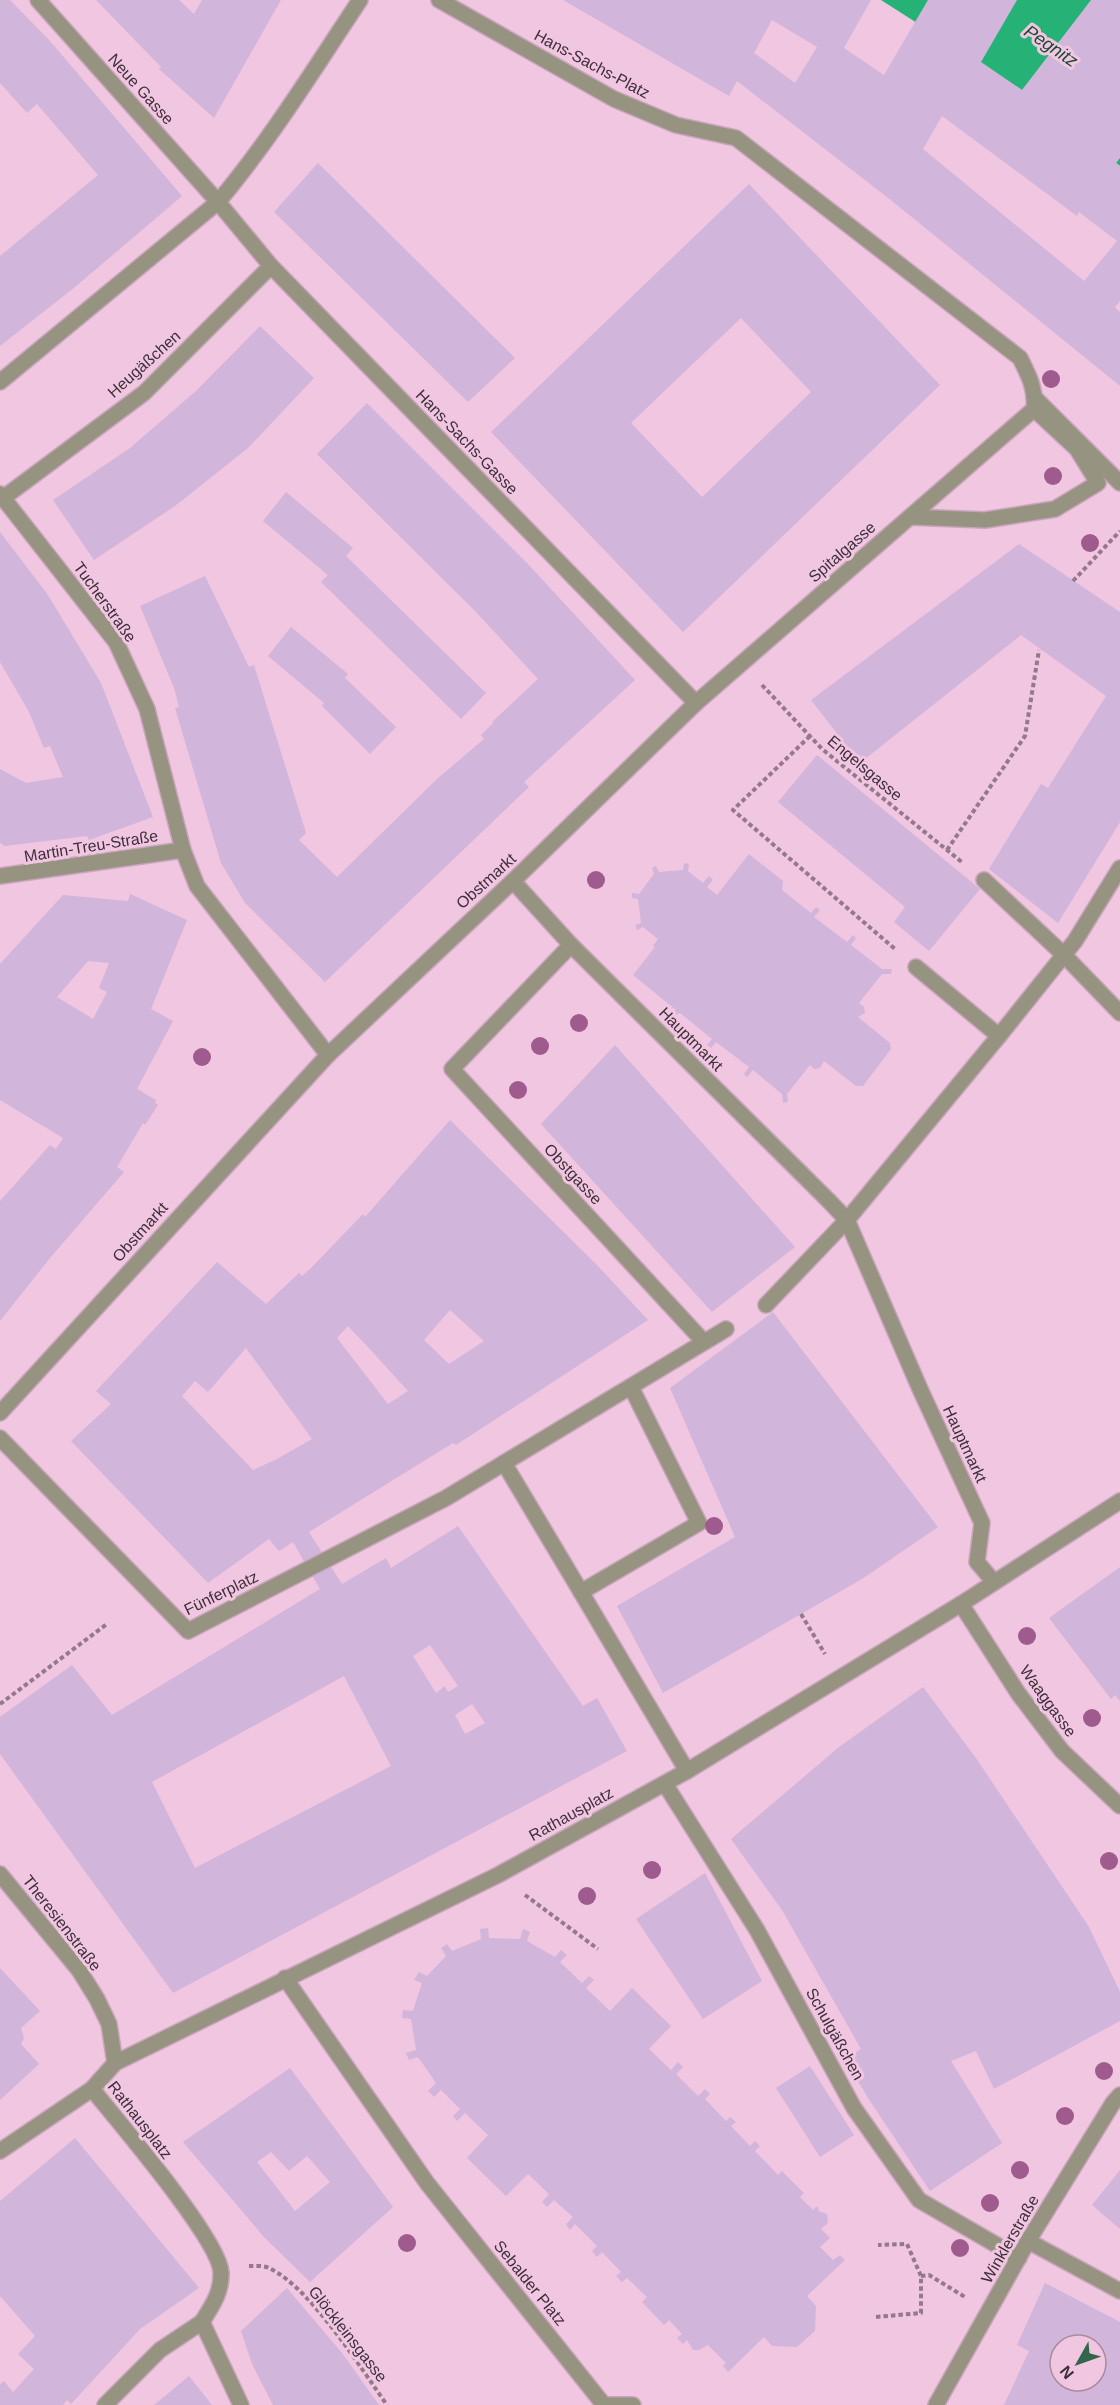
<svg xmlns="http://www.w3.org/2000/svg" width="1120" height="2405" font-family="Helvetica,sans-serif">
	<rect width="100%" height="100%" fill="#f0c6e1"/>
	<!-- water -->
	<path fill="#26b277" d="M 881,0 L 1092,0 L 1120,21 L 1120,166 L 1022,90 Z"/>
	<!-- building -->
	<g fill="#d2b5da" fill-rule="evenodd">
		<path d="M 0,0 L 10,0 L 50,41 L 182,196 L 75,287 L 0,346 L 0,256 L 98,175 L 37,104 L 27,113 L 0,83 Z"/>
		<path d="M 96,0 L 179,0 L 194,14 L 202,0 L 281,0 L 214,118 L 159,69 L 161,67 Z"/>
		<path d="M 563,0 L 871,0 L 844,48 L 884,75 L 928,0 L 1017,0 L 981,62 L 1022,90 L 1091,0 L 1120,0 L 1120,158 L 1116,163 L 1120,166 L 1120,301 L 1115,307 L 1120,312 L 1120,386 L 892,201 L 737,81 L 729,96 ZM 772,20 L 817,47 L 795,83 L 754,53 ZM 942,116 L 1077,216 L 1079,212 L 1117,241 L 1084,281 L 923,149 Z"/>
		<path d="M 318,163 L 515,358 L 468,402 L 274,212 Z"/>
		<path d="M 749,184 L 940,385 L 683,632 L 491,432 ZM 741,318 L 811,392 L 702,497 L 631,423 Z"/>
		<path d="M 260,326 L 314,378 L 248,448 L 175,506 L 94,560 L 53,500 L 130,448 L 196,391 Z"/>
		<path d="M 367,403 L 527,563 L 635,680 L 524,782 L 529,787 L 325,982 L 245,903 L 221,863 L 175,708 L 179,707 L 174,688 L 140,606 L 205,576 L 249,667 L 254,665 L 306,833 L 299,840 L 337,877 L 437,779 L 484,739 L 481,735 L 493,723 L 492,722 L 538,679 L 475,611 L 317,454 Z"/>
		<path d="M 286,492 L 353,548 L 346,556 L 486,693 L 461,719 L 321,582 L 328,575 L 263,521 Z"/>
		<path d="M 0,532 L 48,595 L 101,683 L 153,817 L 89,840 L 87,836 L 5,846 L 0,843 L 0,769 L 26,783 L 63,777 L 50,746 L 44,748 L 29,712 L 0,662 Z"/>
		<path d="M 1019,544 L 1120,612 L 1120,822 L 1058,923 L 989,869 L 1041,784 L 1048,788 L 1106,696 L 1021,635 L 860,763 L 811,700 Z"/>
		<path d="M 291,627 L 348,674 L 345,678 L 396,727 L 370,754 L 322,706 L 324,703 L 268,656 Z"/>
		<path d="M 817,755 L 980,889 L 929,951 L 894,922 L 905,907 L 778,802 Z"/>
		<path d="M 749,854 L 783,881 L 782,890 L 811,913 L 816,907 L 820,910 L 814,917 L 847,942 L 853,935 L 856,938 L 851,945 L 882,969 L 892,969 L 891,974 L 882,974 L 859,1003 L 864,1007 L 865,1013 L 858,1017 L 890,1043 L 891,1049 L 863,1086 L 856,1086 L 824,1061 L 820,1068 L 814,1069 L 810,1065 L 787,1094 L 788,1102 L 783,1103 L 782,1094 L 753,1070 L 747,1077 L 744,1074 L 749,1067 L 716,1042 L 711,1048 L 707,1045 L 712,1039 L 680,1013 L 673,1016 L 671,1012 L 676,1010 L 633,975 L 655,947 L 653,946 L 658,939 L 643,927 L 637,930 L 635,925 L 641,923 L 638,899 L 632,898 L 632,893 L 639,894 L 654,874 L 652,868 L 656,866 L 659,872 L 683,870 L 684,863 L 689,864 L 688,871 L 703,883 L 709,876 L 713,880 L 707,887 L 717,895 Z"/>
		<path d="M 130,894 L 187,920 L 151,1009 L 173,1021 L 137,1089 L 156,1100 L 155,1103 L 158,1105 L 145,1125 L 143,1123 L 117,1167 L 124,1172 L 50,1258 L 0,1321 L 0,1201 L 50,1145 L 56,1149 L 63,1138 L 0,1100 L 0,964 L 63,895 L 128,901 ZM 88,961 L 109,963 L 99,988 L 107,992 L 93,1019 L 57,997 Z"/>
		<path d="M 615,1045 L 795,1247 L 712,1312 L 541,1124 Z"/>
		<path d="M 450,1120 L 598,1266 L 648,1320 L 456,1445 L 453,1443 L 309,1532 L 342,1584 L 386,1558 L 391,1568 L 458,1526 L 583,1706 L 597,1698 L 627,1751 L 173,1993 L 0,1754 L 0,1717 L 72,1665 L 112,1715 L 320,1589 L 293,1542 L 279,1551 L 269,1539 L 208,1583 L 71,1441 L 111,1404 L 96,1391 L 217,1262 L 266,1304 L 299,1273 L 302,1276 L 311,1268 L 363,1214 L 365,1217 ZM 450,1310 L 484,1341 L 449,1364 L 424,1340 ZM 348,1326 L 367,1346 L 408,1391 L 388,1404 L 337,1338 ZM 246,1348 L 312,1439 L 277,1459 L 253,1470 L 182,1396 L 195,1381 L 208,1392 ZM 430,1645 L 458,1686 L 448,1692 L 445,1686 L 436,1693 L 413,1656 ZM 344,1676 L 391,1766 L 195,1868 L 152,1782 ZM 472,1704 L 485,1723 L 465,1734 L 455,1715 Z"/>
		<path d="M 773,1312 L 938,1527 L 862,1579 L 663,1693 L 617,1606 L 735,1537 L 670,1388 Z"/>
		<path d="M 1120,1567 L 1120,1701 L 1115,1695 L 1111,1699 L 1049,1618 Z"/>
		<path d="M 923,1687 L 976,1758 L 1089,1927 L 1120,1992 L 1120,2021 L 994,2089 L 976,2051 L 951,2061 L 1002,2143 L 930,2191 L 868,2098 L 845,2059 L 861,2049 L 782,1910 L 731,1839 L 839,1747 Z"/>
		<path d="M 705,1873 L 762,1981 L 703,2019 L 636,1919 Z"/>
		<path d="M 488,1928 L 489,1938 L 520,1939 L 523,1929 L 530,1932 L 527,1941 L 555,1957 L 561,1950 L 567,1955 L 560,1962 L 582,1983 L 589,1976 L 594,1980 L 586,1988 L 610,2011 L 632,1988 L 671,2026 L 649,2049 L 671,2070 L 678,2062 L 683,2067 L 676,2074 L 698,2096 L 705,2089 L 710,2094 L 705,2099 L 726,2121 L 730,2117 L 736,2122 L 731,2126 L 750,2146 L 755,2141 L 760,2146 L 755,2151 L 778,2175 L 782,2171 L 804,2193 L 800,2197 L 813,2210 L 817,2206 L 819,2210 L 818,2211 L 827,2214 L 828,2223 L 821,2229 L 830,2238 L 820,2247 L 833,2260 L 840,2255 L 845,2260 L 807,2296 L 816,2306 L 815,2331 L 797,2347 L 772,2346 L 764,2337 L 728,2372 L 723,2366 L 726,2363 L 708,2345 L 699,2350 L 693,2350 L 687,2340 L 683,2344 L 677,2338 L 682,2334 L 669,2320 L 664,2325 L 642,2302 L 647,2297 L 627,2278 L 622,2282 L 616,2276 L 621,2272 L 602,2252 L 597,2257 L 592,2251 L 597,2246 L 575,2224 L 570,2230 L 566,2224 L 573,2217 L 554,2200 L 547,2207 L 542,2202 L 549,2194 L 528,2174 L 506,2196 L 467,2158 L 488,2135 L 465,2113 L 457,2121 L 453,2116 L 460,2109 L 441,2090 L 434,2097 L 428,2091 L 436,2083 L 418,2057 L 409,2060 L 406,2053 L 416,2050 L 411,2019 L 402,2018 L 403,2010 L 413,2011 L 422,1983 L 414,1980 L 419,1972 L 427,1976 L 446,1956 L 441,1948 L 447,1944 L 452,1951 L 481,1939 L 480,1929 Z"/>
		<path d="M 0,1968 L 40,2011 L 21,2028 L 24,2038 L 21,2044 L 39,2064 L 0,2100 Z"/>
		<path d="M 810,2066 L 854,2135 L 820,2157 L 776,2088 Z"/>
		<path d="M 290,2068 L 393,2207 L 310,2282 L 264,2237 L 183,2142 ZM 271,2152 L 289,2171 L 307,2156 L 330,2182 L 295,2211 L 257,2162 Z"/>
		<path d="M 75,2138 L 199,2288 L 140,2329 L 71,2404 L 67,2400 L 63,2405 L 0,2405 L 0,2384 L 4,2381 L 13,2392 L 34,2369 L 18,2354 L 35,2336 L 0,2296 L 0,2201 Z"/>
		<path d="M 1120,2170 L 1120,2229 L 1092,2205 Z"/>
		<path d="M 1045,2283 L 1120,2322 L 1120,2405 L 1004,2405 L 1029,2351 L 1017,2345 ZM 1060,2345 L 1096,2345 L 1096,2381 L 1060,2381 Z"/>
		<path d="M 287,2288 L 342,2353 L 379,2405 L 273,2405 L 252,2364 L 241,2331 Z"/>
		<path d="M 189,2376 L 212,2405 L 154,2405 Z"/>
	</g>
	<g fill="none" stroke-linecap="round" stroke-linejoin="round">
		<defs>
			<g id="service">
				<path d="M 3,498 L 144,393 L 271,266"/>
				<path d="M 910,517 L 985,520 L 1055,509 L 1098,483 L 1077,449 L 1034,409"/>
			</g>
			<g id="pedestrian">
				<path d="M 218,202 C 271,139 314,69 360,0"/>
				<path d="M 1035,398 L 1120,483"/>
				<path d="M 984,880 L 1064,955 L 1120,1013"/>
				<path d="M 916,967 L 999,1036"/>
				<path d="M 829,1201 L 847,1220 L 920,1389 L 982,1523 L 977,1562 L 994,1582"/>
				<path d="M 668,1303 L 704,1342"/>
				<path d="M 766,1305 L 847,1220 L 999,1036 L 1075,941 L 1120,868"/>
				<path d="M 631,1387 L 699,1523 L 581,1592 L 687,1771"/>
				<path d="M 504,1463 L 726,1329"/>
				<path d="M 665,1784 L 757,1930 L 854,2108 L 919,2200 L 1019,2258"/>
				<path d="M 285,1978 L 427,2183 L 604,2405"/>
				<path d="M 115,2063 L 498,1875 L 687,1771 L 961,1604"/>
				<path d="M 0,2151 L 92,2089"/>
			</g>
			<g id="minor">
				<path d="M 38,0 L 218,202 L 271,266 L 696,703"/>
				<path d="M 0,382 L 218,202"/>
				<path d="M 0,494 L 116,642 L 147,709 L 183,850 L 197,886 L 328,1055"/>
				<path d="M 0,876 L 183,850"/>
				<path d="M 513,881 L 571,945 L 829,1201"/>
				<path d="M 571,945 L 452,1069 L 668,1303"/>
				<path d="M 0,1413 L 328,1055 L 513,881 L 696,703 L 1034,409 C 1036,389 1029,376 1020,358 L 736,138 L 676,125 L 614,99 L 439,0"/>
				<path d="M 0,1438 L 188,1631 L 446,1498 L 504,1463 L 581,1592"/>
				<path d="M 1120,1501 L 961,1604 L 1018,1693 L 1062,1751 L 1120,1806"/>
				<path d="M 0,1874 L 79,1970 L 97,1999 L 109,2024 L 115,2063 L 92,2089 C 117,2120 219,2239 221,2272 C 222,2292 212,2306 202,2322 L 241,2405"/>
				<path d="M 1028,2241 L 1120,2291"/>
				<path d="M 105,2405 L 160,2350 L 202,2322"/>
				<path d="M 604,2405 L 633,2405"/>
				<path d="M 936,2405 L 1028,2241 L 1113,2103 L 1120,2095"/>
			</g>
		</defs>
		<!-- service casing -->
		<use href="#service" stroke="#c9a5bc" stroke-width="18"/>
		<!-- pedestrian casing -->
		<use href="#pedestrian" stroke="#c9a5bc" stroke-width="18"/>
		<!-- minor casing -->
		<use href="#minor" stroke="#c9a5bc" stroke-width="18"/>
		<!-- path -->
		<g stroke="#94788b" stroke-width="4" stroke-dasharray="4.5 3" stroke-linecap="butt">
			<path d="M 1073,581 L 1120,531"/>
			<path d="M 762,685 L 822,749 L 963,863"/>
			<path d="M 810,736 L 733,810 L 895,949"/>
			<path d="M 947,850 L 1025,736 L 1039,650"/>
			<path d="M 801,1614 L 825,1654"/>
			<path d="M 0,1704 L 107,1624"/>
			<path d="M 525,1895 L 598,1949"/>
			<path d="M 249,2266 C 256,2266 265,2265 271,2269 C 312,2290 360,2367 387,2405"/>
			<path d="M 921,2276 L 929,2275 L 965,2297"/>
			<path d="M 876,2317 L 921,2313 L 921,2276 L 907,2244 L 878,2245"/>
			<path d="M 344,2345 L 356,2337"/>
		</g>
		<!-- service -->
		<use href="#service" stroke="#969380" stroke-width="15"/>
		<!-- pedestrian -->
		<use href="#pedestrian" stroke="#969380" stroke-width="15"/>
		<!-- minor -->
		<use href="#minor" stroke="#969380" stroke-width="15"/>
	</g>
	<!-- trees -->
	<g fill="#9f5a8e">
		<circle cx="1051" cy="379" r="9"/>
		<circle cx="1053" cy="476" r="9"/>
		<circle cx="1090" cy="543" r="9"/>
		<circle cx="596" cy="880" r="9"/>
		<circle cx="579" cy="1023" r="9"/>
		<circle cx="540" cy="1046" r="9"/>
		<circle cx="202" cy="1057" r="9"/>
		<circle cx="518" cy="1090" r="9"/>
		<circle cx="714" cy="1526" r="9"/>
		<circle cx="1027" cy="1636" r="9"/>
		<circle cx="1092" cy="1718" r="9"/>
		<circle cx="1109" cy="1861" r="9"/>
		<circle cx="652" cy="1870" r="9"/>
		<circle cx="587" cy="1896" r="9"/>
		<circle cx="1104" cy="2071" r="9"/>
		<circle cx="1065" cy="2116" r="9"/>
		<circle cx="1020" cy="2170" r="9"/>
		<circle cx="990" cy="2203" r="9"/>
		<circle cx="407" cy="2243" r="9"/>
		<circle cx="960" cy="2248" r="9"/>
	</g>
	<g text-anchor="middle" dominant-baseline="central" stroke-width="6" stroke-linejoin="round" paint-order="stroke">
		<!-- street labels -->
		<g font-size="16" fill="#3f2f3a" stroke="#f0c6e1">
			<text transform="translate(592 64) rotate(28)">Hans-Sachs-Platz</text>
			<text transform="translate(141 89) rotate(48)">Neue Gasse</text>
			<text transform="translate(144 364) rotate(-42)">Heugäßchen</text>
			<text transform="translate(467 442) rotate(46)">Hans-Sachs-Gasse</text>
			<text transform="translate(842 552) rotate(-41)">Spitalgasse</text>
			<text transform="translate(105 602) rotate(54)">Tucherstraße</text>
			<text transform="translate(865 768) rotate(40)">Engelsgasse</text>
			<text transform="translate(91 846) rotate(-9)">Martin-Treu-Straße</text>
			<text transform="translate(486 881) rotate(-42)">Obstmarkt</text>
			<text transform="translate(691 1039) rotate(45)">Hauptmarkt</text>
			<text transform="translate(573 1174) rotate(47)">Obstgasse</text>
			<text transform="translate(140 1232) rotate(-48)">Obstmarkt</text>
			<text transform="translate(965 1444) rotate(65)">Hauptmarkt</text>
			<text transform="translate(221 1593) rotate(-26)">Fünferplatz</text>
			<text transform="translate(1048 1701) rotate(54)">Waaggasse</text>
			<text transform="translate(571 1814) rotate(-29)">Rathausplatz</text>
			<text transform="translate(62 1923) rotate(52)">Theresienstraße</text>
			<text transform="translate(835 2034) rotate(61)">Schulgäßchen</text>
			<text transform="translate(140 2120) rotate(52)">Rathausplatz</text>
			<text transform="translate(1010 2239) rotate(-60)">Winklerstraße</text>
			<text transform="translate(530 2283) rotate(51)">Sebalder Platz</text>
			<text transform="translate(348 2334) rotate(52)">Glöckleinsgasse</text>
		</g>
		<!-- water labels -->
		<g font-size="18" font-style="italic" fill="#164b32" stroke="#f0c6e1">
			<text transform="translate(1051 46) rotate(34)">Pegnitz</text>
		</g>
	</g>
	<!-- north arrow -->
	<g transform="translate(1078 2363) rotate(230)"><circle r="28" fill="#f0c6e1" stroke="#a98a9e" stroke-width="1.5"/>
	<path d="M0-4.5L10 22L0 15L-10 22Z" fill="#32664b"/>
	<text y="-9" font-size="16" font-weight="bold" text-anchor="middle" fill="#3f2f3a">N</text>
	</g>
</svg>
